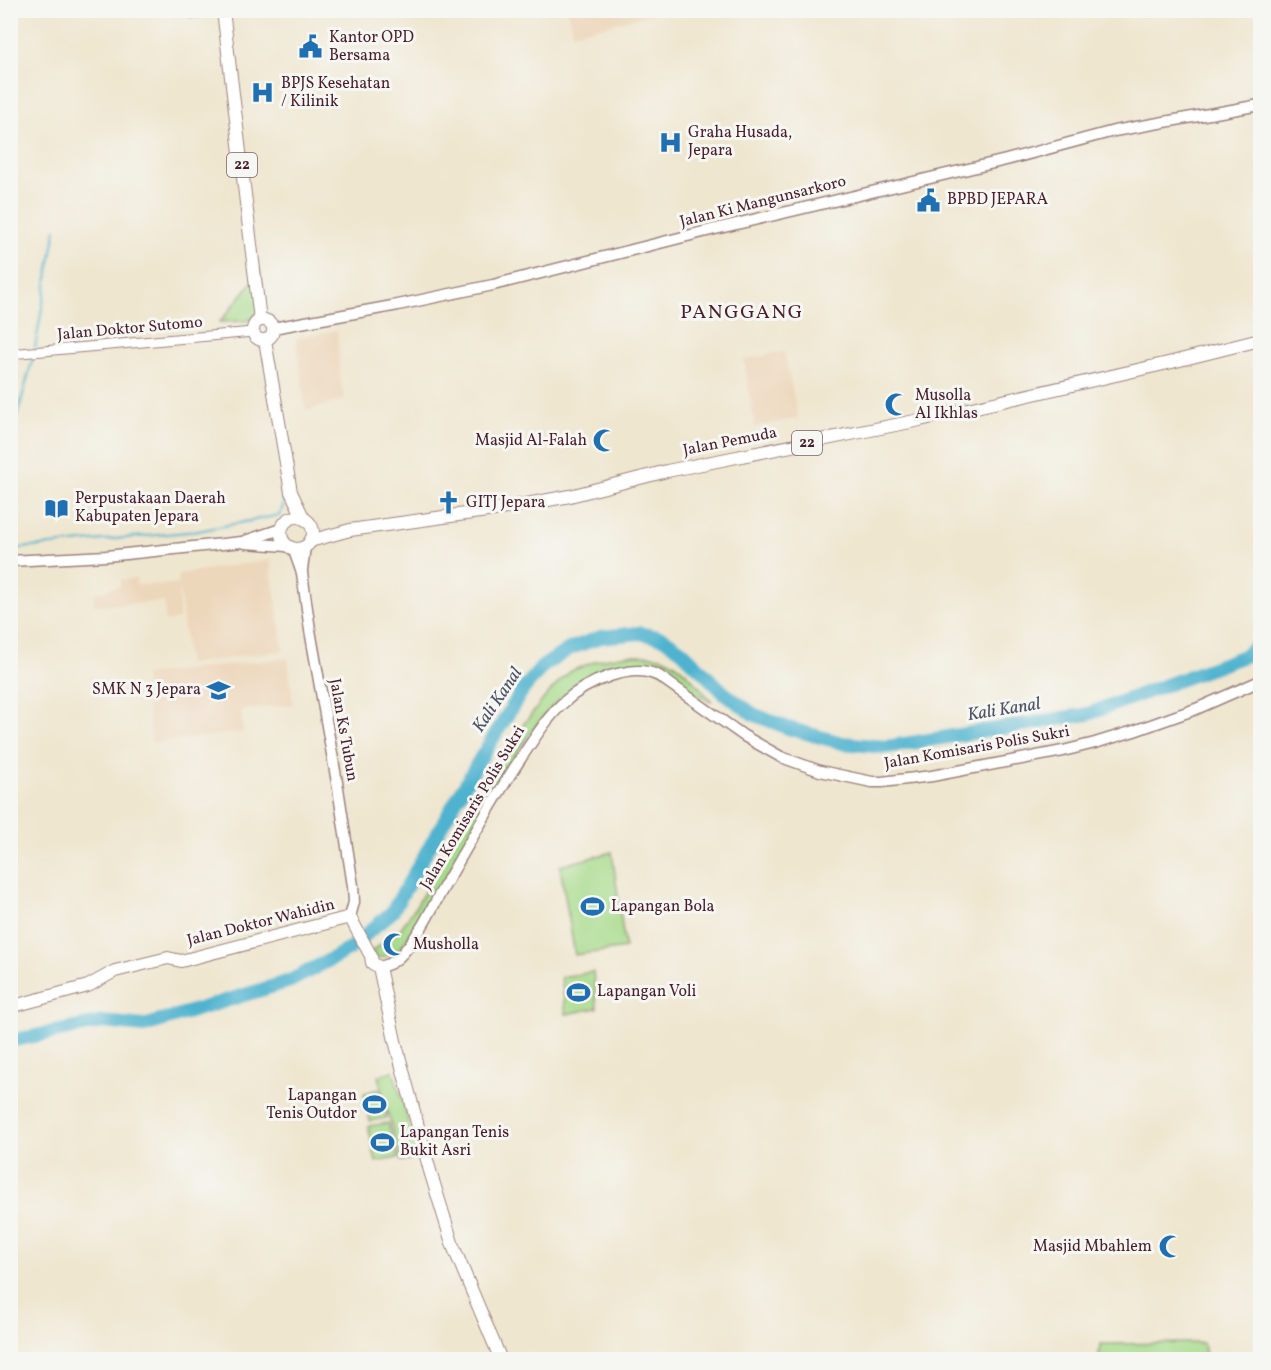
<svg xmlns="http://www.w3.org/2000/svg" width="1271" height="1370" font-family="Vollkorn,serif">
	<rect width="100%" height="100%" fill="#f6f6f2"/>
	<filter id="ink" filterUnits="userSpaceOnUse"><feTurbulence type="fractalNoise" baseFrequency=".0167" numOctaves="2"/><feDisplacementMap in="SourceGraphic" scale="12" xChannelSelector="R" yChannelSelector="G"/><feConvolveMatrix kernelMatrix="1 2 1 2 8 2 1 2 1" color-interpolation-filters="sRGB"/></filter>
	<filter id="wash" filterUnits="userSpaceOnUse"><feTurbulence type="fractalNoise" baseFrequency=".008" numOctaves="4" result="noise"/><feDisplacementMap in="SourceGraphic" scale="24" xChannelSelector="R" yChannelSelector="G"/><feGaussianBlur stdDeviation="1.35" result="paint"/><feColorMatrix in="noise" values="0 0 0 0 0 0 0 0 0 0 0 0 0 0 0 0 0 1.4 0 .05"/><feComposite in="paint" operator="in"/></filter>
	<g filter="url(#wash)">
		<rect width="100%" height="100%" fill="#efe6cf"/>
		<!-- built -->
		<g fill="#edd7bb">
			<path d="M 568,11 L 568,10 L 665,11 L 573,33 Z"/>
			<path d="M 337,330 L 340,375 L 344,399 L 306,411 L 296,338 Z"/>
			<path d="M 784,351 L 798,418 L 755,427 L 744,360 Z"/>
			<path d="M 270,560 L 283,650 L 188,664 L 179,585 L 179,619 L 165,622 L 164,602 L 94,605 L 95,593 L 120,586 L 121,580 L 136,578 L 137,585 L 178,584 L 178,574 Z"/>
			<path d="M 288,658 L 293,704 L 241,710 L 243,732 L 152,743 L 144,675 Z"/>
		</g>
		<!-- green -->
		<g fill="#a7db8b" stroke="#787d5b" stroke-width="1.5">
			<path d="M 174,11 L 209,11 L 209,16 L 190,17 L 189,14 L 174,14 Z"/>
			<path d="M 260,272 L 265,303 L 262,309 L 252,318 L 247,321 L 220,322 Z"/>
			<path d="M 626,655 C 641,655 660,654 672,662 C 687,671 701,689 712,702 C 704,698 696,694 688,689 C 673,679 668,670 649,667 C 634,665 619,667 604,672 C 561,688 541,717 516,754 C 509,766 499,776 493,788 C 488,798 484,808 479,817 C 461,852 441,887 419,920 C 408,936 400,957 378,958 L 372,951 L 399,931 L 416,906 L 434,876 L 466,813 L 523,725 L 546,696 L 563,678 L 571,671 L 599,660 Z"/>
			<path d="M 612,852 L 625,948 L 575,955 L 560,866 Z"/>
			<path d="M 593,972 L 597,1008 L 566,1014 L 561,977 Z"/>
			<path d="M 393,1071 L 419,1157 L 418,1159 L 401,1161 L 378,1076 Z"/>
			<path d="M 380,1089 L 387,1118 L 370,1121 L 364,1093 Z"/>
			<path d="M 388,1123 L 398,1158 L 376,1162 L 368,1126 Z"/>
			<path d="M 1203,1343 L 1207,1359 L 1099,1359 L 1100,1344 Z"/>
		</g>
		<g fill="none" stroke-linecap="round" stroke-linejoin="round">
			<!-- stream -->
			<g stroke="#50b3cf" stroke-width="2">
				<path d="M 35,348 L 56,229"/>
				<path d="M 10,443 L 34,353"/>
				<path d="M 10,549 L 198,531 L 280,515 L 284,503 L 282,487"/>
			</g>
			<!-- river -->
			<path stroke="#50b3cf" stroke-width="14" d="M 10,1041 L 103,1022 L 144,1026 L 290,981 L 348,950 L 392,912 L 477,764 L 522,691 L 542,667 L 569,649 L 601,637 L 639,633 L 663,638 L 682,651 L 724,693 L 753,714 L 788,728 L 842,743 L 886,747 L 1088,714 L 1244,656 L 1260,643"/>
		</g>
	</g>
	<g filter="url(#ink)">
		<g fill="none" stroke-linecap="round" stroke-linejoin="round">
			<defs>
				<path id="tertiary" d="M 10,354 L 253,332"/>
				<g id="secondary">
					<path d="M 273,328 L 398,305 L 493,285 L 711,230 L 1006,160 L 1114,131 L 1260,105"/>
					<path d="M 245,543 L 287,546"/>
					<path d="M 293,548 L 302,573 L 310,630 L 338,788 L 353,886 L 354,902 L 350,917"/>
					<path d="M 10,561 L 106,556 L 242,542 L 281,529"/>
					<path d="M 302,570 L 305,546"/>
					<path d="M 379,967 C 388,965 393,963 399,957 C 417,939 429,914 441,892 C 467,847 492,801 521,758 C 534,739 546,719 563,703 C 577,690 592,682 610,676 C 627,671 642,668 659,676 L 744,736 L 781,757 L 820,771 L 872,782 L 882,782 L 932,776 L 1063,751 L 1095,743 L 1134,731 L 1196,709 L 1260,681"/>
				</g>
				<path id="primary" d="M 10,1007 L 88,986 L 115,971 L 168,958 L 181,961 L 350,917 L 371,956 L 372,963 L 379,967 L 395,1041 L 430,1171 L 453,1246 L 501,1360"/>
				<g id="trunk">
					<path d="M 223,10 L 260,320"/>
					<circle cx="263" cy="330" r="10"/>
					<path d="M 265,340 L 291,492 L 304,519"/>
					<circle cx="297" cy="533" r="16"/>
					<path d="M 310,541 L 350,530 L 494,510 L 570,496 L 667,471 L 920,420 L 1168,363 L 1260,340"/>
				</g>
			</defs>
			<!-- tertiary casing -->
			<use href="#tertiary" stroke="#9c827d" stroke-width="11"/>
			<!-- secondary casing -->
			<use href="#secondary" stroke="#9c827d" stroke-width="13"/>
			<!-- primary casing -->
			<use href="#primary" stroke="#9c827d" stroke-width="14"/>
			<!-- trunk casing -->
			<use href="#trunk" stroke="#9c827d" stroke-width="14"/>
			<!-- tertiary -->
			<use href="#tertiary" stroke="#fff" stroke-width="9"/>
			<!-- secondary -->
			<use href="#secondary" stroke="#fff" stroke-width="10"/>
			<!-- primary -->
			<use href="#primary" stroke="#fff" stroke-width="12"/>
			<!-- trunk -->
			<use href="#trunk" stroke="#fff" stroke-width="12"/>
		</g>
	</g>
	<!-- icons -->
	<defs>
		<symbol id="civic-bare" viewBox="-9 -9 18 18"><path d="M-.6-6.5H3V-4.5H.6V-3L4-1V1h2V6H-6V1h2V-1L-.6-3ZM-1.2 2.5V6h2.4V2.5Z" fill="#1f6fb2" stroke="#f6f6f2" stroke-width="2.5" paint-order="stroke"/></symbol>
		<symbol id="hospital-bare" viewBox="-9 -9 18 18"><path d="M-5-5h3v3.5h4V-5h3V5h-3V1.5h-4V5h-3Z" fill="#1f6fb2" stroke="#f6f6f2" stroke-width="2.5" paint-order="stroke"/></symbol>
		<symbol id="mosque-bare" viewBox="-9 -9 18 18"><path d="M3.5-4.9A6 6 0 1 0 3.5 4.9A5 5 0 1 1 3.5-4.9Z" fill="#1f6fb2" stroke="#f6f6f2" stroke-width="2.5" paint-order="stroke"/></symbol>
		<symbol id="church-bare" viewBox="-9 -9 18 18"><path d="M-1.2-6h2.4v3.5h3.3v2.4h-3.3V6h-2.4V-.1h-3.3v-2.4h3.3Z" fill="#1f6fb2" stroke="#f6f6f2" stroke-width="2.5" paint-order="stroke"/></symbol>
		<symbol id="library-bare" viewBox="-9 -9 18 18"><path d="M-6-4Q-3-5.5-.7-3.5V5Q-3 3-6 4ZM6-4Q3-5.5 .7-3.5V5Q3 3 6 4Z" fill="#1f6fb2" stroke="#f6f6f2" stroke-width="2.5" paint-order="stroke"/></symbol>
		<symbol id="school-bare" viewBox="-9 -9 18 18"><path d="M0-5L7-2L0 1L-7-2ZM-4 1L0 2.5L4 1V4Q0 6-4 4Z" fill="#1f6fb2" stroke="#f6f6f2" stroke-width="2.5" paint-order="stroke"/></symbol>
		<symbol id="stadium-bare" viewBox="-9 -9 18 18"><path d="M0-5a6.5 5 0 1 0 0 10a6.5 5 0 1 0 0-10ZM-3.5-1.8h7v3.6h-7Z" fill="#1f6fb2" stroke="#f6f6f2" stroke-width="2.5" paint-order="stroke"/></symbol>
	</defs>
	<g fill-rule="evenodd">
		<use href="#civic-bare" x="294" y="30" width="33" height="33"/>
		<use href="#hospital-bare" x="246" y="76" width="33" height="33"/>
		<use href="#hospital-bare" x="654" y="126" width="33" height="33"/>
		<use href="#civic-bare" x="912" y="184" width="33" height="33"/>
		<use href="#mosque-bare" x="880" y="388" width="33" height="33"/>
		<use href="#mosque-bare" x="588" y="424" width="33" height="33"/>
		<use href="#church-bare" x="432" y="486" width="33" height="33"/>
		<use href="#library-bare" x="40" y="492" width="33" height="33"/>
		<use href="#school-bare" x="202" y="674" width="33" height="33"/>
		<use href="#stadium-bare" x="576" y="890" width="33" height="33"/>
		<use href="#mosque-bare" x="378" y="928" width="33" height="33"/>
		<use href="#stadium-bare" x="562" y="976" width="33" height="33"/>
		<use href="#stadium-bare" x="358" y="1088" width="33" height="33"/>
		<use href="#stadium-bare" x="366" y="1126" width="33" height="33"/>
		<use href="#mosque-bare" x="1154" y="1230" width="33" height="33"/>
	</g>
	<g text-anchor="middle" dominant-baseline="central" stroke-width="6" stroke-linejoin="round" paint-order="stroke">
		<!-- shield labels -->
		<g fill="#f6f6f2" stroke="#7e6067" stroke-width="1.5">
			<rect x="227" y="153" width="30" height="24" rx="4.5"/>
			<rect x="792" y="431" width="30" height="24" rx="4.5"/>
		</g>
		<g font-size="15" font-weight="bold" fill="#4a1f2b">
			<text x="242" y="165">22</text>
			<text x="807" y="443">22</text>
		</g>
		<!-- poi labels -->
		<g font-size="16" fill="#4a1f2b" stroke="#f6f6f2" text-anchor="start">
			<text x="329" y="38">Kantor OPD<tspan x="329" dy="18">Bersama</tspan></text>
			<text x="281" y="84">BPJS Kesehatan<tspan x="281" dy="18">/ Kilinik</tspan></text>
			<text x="688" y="133">Graha Husada,<tspan x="688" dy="18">Jepara</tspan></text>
			<text x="947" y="200">BPBD JEPARA</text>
			<text x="915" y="396">Musolla<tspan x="915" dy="18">Al Ikhlas</tspan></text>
			<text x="587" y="441" text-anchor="end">Masjid Al-Falah</text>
			<text x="75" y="499">Perpustakaan Daerah<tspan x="75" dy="18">Kabupaten Jepara</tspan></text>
			<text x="466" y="503">GITJ Jepara</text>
			<text x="201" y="690" text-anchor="end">SMK N 3 Jepara</text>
			<text x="611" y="907">Lapangan Bola</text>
			<text x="413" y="945">Musholla</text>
			<text x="597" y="992">Lapangan Voli</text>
			<text x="357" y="1096" text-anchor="end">Lapangan<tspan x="357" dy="18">Tenis Outdor</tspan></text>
			<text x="400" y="1133">Lapangan Tenis<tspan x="400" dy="18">Bukit Asri</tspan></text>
			<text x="1152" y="1247" text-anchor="end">Masjid Mbahlem</text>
		</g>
		<!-- street labels -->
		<g font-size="16" fill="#4a1f2b" stroke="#f6f6f2">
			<text transform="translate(763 202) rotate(-14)">Jalan Ki Mangunsarkoro</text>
			<text transform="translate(130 329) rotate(-5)">Jalan Doktor Sutomo</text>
			<text transform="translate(730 442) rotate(-11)">Jalan Pemuda</text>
			<text transform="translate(343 730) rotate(80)">Jalan Ks Tubun</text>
			<text transform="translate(977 748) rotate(-10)">Jalan Komisaris Polis Sukri</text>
			<text transform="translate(473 808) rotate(-59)">Jalan Komisaris Polis Sukri</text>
			<text transform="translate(261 923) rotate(-14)">Jalan Doktor Wahidin</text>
		</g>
		<!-- water labels -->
		<g font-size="18" font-style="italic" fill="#4c5364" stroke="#f6f6f2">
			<text transform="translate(498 700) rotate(-56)">Kali Kanal</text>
			<text transform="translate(1004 710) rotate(-9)">Kali Kanal</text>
		</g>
		<!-- quarter labels -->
		<g font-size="20" letter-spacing="1.5" fill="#4a1f2b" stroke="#f6f6f2">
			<text x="742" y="313">PANGGANG</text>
		</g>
	</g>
	<!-- margin -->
	<rect width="1271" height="1370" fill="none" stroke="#f6f6f2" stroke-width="36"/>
</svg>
